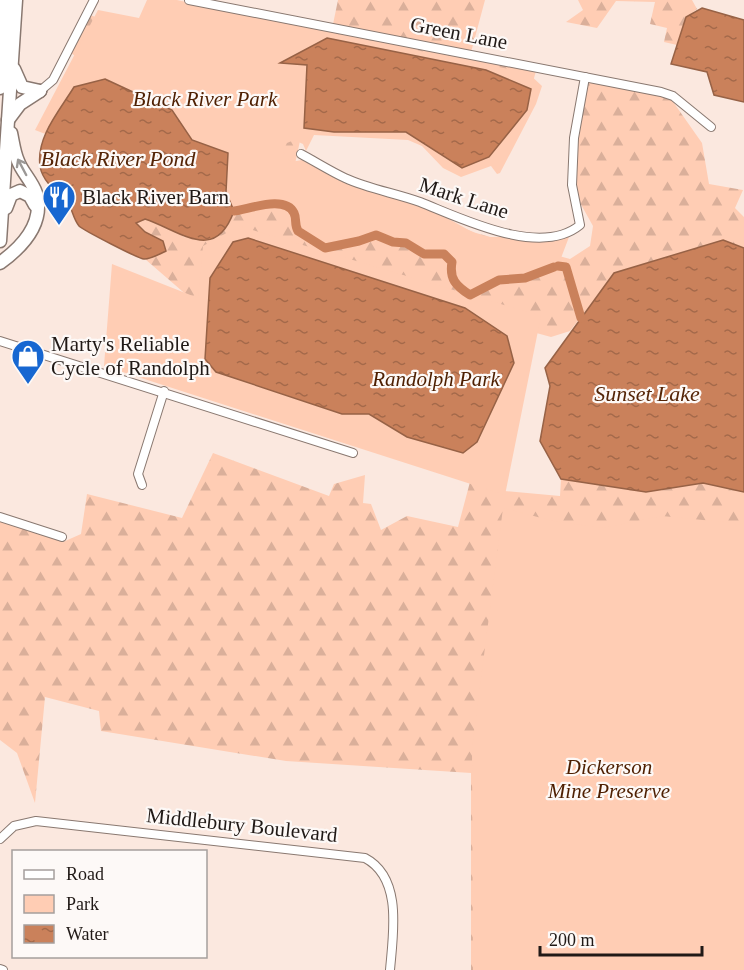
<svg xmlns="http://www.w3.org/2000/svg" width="744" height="970" font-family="Georgia,serif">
	<defs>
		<pattern id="forest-firs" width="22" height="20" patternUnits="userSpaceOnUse" patternTransform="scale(1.5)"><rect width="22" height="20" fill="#ffcdb4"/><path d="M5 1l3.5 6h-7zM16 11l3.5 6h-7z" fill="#daaf9a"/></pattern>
		<pattern id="water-ripples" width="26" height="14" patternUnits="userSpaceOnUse" patternTransform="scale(1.5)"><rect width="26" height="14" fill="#ca815b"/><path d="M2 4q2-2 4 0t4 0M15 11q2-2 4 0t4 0" fill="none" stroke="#a4694a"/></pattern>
	</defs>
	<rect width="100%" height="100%" fill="#fbe8df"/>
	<!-- forest -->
	<g fill="url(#forest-firs)">
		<path d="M 151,0 L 177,0 L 195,4 L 235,105 L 260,16 L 332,29 L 338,0 L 485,0 L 470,56 L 536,71 L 531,89 L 325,130 L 300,141 L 292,178 L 364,189 L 476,233 L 570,259 L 590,246 L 593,226 L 569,183 L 589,80 L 669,96 L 702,143 L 709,184 L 743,190 L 735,208 L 744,217 L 744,248 L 723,240 L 615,273 L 570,331 L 551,337 L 518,328 L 197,304 L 145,259 L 166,251 L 163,241 L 145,232 L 136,223 L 145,219 L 176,230 L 185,238 L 92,68 L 71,53 L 90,15 L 134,31 Z"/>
		<path d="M 578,0 L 692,0 L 697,9 L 686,18 L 677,45 L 664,42 L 667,28 L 650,24 L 655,2 L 616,1 L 597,28 L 566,22 L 583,10 Z"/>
		<path d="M 213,453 L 329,496 L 334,484 L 365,475 L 363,503 L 371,504 L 381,530 L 407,516 L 458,527 L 470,482 L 504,491 L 560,496 L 561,479 L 646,492 L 703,483 L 744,492 L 744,970 L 471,970 L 471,773 L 286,761 L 101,731 L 99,711 L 45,697 L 35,803 L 17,753 L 0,740 L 0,521 L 63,542 L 81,534 L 87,494 L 182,518 Z"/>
	</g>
	<!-- park -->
	<g fill="#ffcdb4">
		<path d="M 147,0 L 171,0 L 528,73 L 542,86 L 536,104 L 500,173 L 497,174 L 491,166 L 461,177 L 443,168 L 422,146 L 408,140 L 314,135 L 306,151 L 303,144 L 294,140 L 287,143 L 283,151 L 290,162 L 302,160 L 340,181 L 431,209 L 474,233 L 489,237 L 569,237 L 558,266 L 525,278 L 499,280 L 471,295 L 541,316 L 505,495 L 104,366 L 112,264 L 198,298 L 203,246 L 239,226 L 467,294 L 451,278 L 452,262 L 448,255 L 424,254 L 406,243 L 393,242 L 376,235 C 341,248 329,256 298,231 C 294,224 297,219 294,213 C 285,194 247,210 234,211 L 232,206 L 35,130 L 98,10 L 139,18 Z"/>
		<path d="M 503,508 L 553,521 L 603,528 L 662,516 L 744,524 L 744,970 L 473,970 L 472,748 Z"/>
	</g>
	<!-- water -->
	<g fill="url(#water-ripples)" stroke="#976246" stroke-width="1.5">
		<path d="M 702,8 L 744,20 L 744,102 L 714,95 L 707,72 L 671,64 L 686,17 Z"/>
		<path d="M 327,38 L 486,70 L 531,89 L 527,110 L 489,157 L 462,168 L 406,132 L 334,132 L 304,128 L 307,65 L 280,63 Z"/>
		<path d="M 105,79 L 172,110 L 192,140 L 228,153 L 226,192 L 234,211 C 215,264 181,231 145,219 L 136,223 L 145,232 L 163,241 L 166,251 C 160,254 151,259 144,259 C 139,259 83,230 79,226 C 72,218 72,204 64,198 C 54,190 42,180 40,166 C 36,137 60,110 74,87 Z"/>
		<path d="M 248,238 L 465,308 L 507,336 L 514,363 L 477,442 L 463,453 L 407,437 L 369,414 L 342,414 L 216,372 L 205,359 L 210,278 L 233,242 Z"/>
		<path d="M 723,240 L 744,248 L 744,492 L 703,483 L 646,492 L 561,479 L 540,441 L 550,386 L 545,368 L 614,273 Z"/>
	</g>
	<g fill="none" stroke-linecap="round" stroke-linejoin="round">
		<!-- river -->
		<g stroke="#ca815b" stroke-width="9">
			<path d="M 234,211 C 247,210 285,194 294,213 C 297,219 294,224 298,231 L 325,248 L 359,241 L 376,235 L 393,242 L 406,243 L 424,254 L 444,254 L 452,262 C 449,279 456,286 470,295 L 499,280 L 525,278 L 554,267"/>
			<path d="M 558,266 L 566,267 L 581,318"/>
		</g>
		<defs>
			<g id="minor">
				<path d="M 189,0 L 661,92 L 673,96 L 711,127"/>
				<path d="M 40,91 L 53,80 L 94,0"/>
				<path d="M 301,154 C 316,162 330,171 345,178 C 369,189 395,193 420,202 C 461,218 540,258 580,225 L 572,185 L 574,138 L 585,77"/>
				<path d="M 0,341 L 353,453"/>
				<path d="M 142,485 L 138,474 L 164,391"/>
				<path d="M 0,517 L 62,537"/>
				<path d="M 0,839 L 14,826 L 36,821 L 365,858 C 403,878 393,934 390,970"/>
				<path d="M 0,969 L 3,970"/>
			</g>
			<g id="highway">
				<path d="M 14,69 L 22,87 L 40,91"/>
				<path d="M 0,88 L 6,0"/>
				<path d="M 8,120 L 20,104 L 40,91"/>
				<path d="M 6,208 L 11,195 L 20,191 L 30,196 L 35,205"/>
				<path d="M 0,241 L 16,0"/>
				<path d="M 0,263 C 22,247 45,223 36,193 C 32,181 22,172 18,161 C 14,152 13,142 11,133"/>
			</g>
		</defs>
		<!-- minor casing -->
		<use href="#minor" stroke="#897870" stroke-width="10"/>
		<!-- highway casing -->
		<use href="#highway" stroke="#897870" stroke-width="15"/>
		<!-- minor -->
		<use href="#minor" stroke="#fff" stroke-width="8"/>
		<!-- highway -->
		<use href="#highway" stroke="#fff" stroke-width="12"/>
	</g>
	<!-- one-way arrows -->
	<defs><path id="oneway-shaft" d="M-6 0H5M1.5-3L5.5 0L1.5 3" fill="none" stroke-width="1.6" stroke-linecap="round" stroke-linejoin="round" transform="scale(1.5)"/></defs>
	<use stroke="#9b9896" href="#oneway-shaft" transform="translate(22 167) rotate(-118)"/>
	<!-- icons -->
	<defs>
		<symbol id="restaurant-pin" viewBox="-11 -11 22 30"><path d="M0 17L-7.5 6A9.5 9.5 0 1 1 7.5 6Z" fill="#1767d1" stroke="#fdf9f7"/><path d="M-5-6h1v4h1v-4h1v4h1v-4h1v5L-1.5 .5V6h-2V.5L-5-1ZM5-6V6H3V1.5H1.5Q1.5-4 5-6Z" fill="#fff"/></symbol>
		<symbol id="shop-pin" viewBox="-11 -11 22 30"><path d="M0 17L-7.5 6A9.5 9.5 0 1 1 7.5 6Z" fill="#1767d1" stroke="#fdf9f7"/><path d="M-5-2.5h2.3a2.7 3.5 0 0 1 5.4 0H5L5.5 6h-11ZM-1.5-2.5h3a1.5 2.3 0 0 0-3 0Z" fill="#fff"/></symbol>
	</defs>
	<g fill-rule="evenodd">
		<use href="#restaurant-pin" x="40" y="178" width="38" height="52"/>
		<use href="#shop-pin" x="9" y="337" width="38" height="52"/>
	</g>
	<g text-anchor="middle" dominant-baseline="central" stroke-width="4.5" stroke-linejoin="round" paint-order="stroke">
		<!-- street labels -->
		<g font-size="21" fill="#201916" stroke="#fdf9f7">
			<text transform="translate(459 33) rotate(11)">Green Lane</text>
			<text transform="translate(464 198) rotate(18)">Mark Lane</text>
			<text transform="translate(242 825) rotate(6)">Middlebury Boulevard</text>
		</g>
		<!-- park labels -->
		<g font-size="21" font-style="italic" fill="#4e1f01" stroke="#fdf9f7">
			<text x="205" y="99">Black River Park</text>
			<text x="436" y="379">Randolph Park</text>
			<text x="609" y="767">Dickerson<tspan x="609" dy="24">Mine Preserve</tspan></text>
		</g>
		<!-- poi labels -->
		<g font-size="21" fill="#201916" stroke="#fdf9f7" text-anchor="start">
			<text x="82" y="197">Black River Barn</text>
			<text x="51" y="344">Marty's Reliable<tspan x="51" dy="24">Cycle of Randolph</tspan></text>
		</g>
		<!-- water labels -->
		<g font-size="22" font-style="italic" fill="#552507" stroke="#fdf9f7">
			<text x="118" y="158">Black River Pond</text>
			<text x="647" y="393">Sunset Lake</text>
		</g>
	</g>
	<!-- legend -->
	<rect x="12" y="850" width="195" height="108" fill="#fdf9f7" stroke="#a59f9d" stroke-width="1.5"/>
	<rect x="24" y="870" width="30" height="9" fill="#ffffff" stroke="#a59f9d" stroke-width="1.5"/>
	<text x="66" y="880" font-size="18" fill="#201916">Road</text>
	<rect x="24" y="895" width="30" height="18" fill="#ffcdb4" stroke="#a59f9d" stroke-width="1.5"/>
	<text x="66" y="910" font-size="18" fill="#201916">Park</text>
	<rect x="24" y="925" width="30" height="18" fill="url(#water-ripples)" stroke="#a59f9d" stroke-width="1.5"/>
	<text x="66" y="940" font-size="18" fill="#201916">Water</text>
	<!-- scale -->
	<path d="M540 946v9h162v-9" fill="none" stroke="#201916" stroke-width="3"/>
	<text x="549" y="946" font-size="18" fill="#201916" stroke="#fdf9f7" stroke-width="4.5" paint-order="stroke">200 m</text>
</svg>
